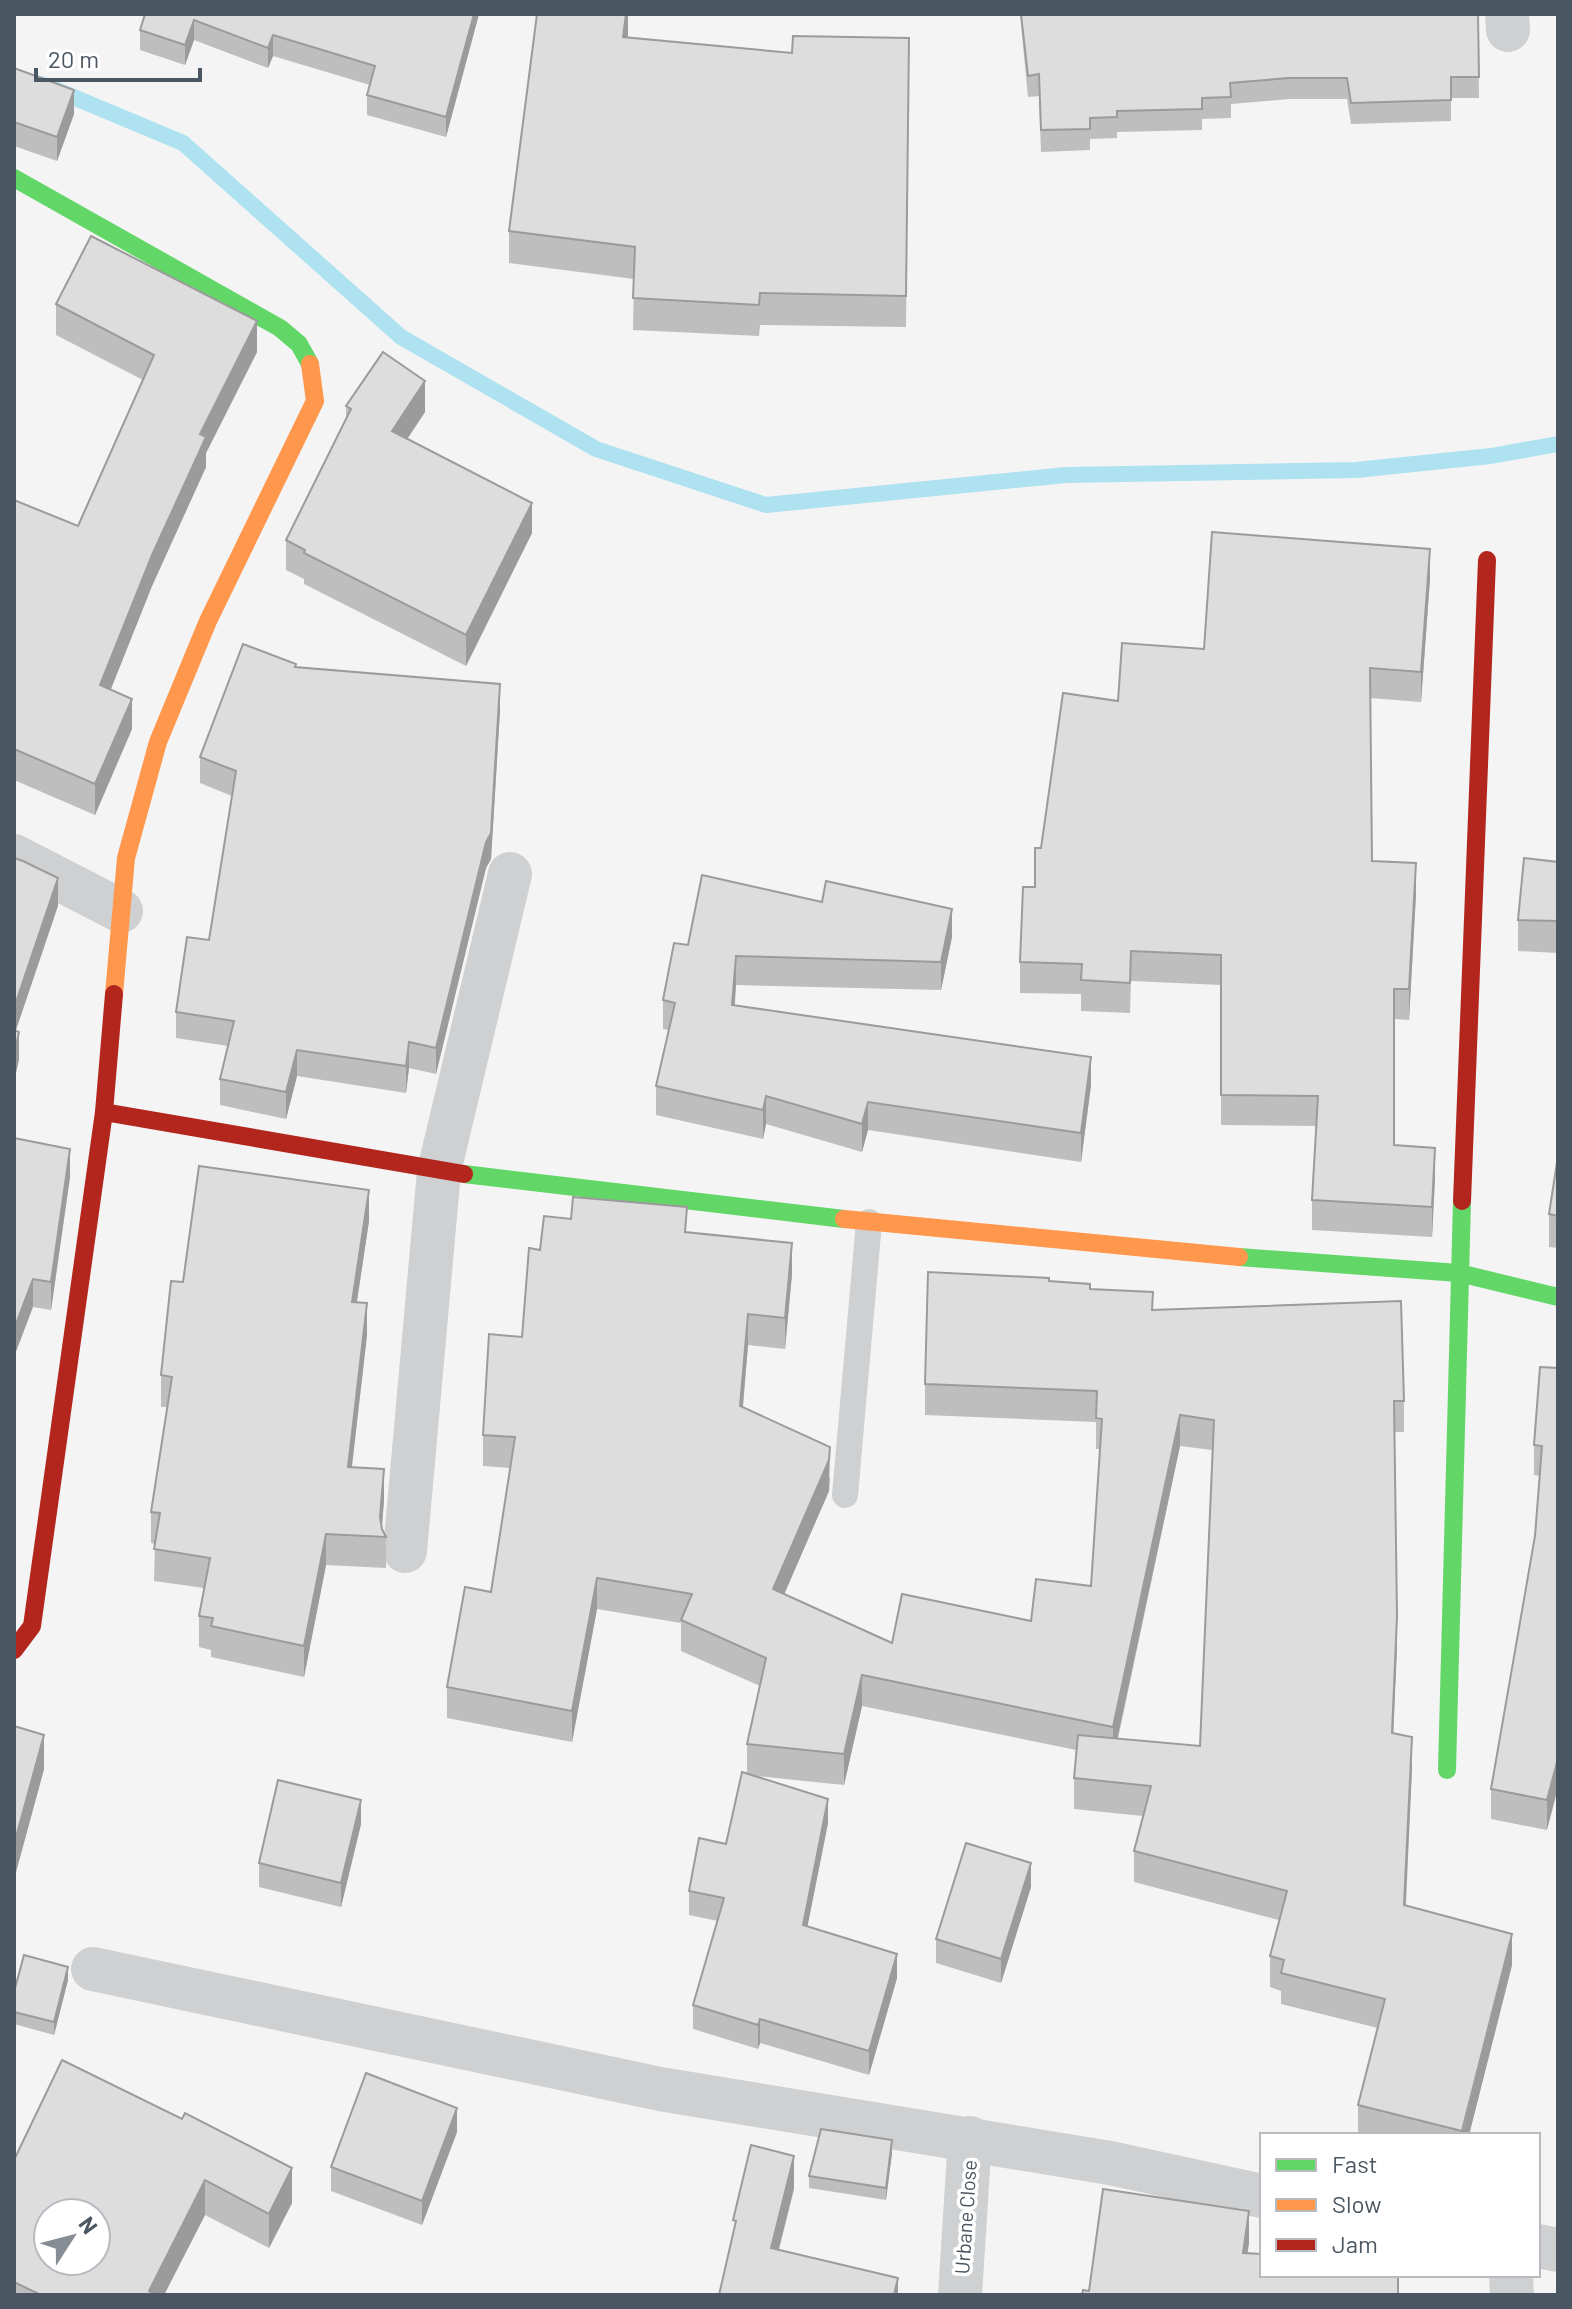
<svg xmlns="http://www.w3.org/2000/svg" width="1572" height="2309" font-family="Barlow,sans-serif">
	<rect width="100%" height="100%" fill="#f4f4f4"/>
	<g fill="none" stroke-linecap="round" stroke-linejoin="round">
		<!-- stream -->
		<path stroke="#aee2f0" stroke-width="16" d="M 14,77 L 47,86 L 183,143 L 401,337 L 596,449 L 766,505 L 1066,475 L 1356,470 L 1491,456 L 1558,444"/>
		<!-- lane -->
		<path stroke="#ced0d2" stroke-width="26" d="M 845,1495 L 869,1222"/>
		<!-- street -->
		<g stroke="#ced0d2" stroke-width="44">
			<path d="M 1507,14 L 1508,30"/>
			<path d="M 14,856 L 121,911"/>
			<path d="M 405,1551 L 439,1171 L 510,874"/>
			<path d="M 93,1969 L 660,2089 L 1110,2163 L 1262,2196"/>
			<path d="M 1538,2246 L 1558,2250"/>
			<path d="M 1511,2275 L 1512,2295"/>
			<path d="M 960,2295 L 970,2138"/>
		</g>
		<!-- fast -->
		<g stroke="#63d668" stroke-width="18">
			<path d="M 14,178 L 280,328 L 299,344 L 310,364"/>
			<path d="M 464,1174 L 844,1219"/>
			<path d="M 1239,1257 L 1459,1273 L 1558,1297"/>
			<path d="M 1447,1770 L 1462,1201"/>
		</g>
		<!-- slow -->
		<g stroke="#ff974d" stroke-width="18">
			<path d="M 114,994 L 126,858 L 158,742 L 208,621 L 315,401 L 310,364"/>
			<path d="M 844,1219 L 1239,1257"/>
		</g>
		<!-- jam -->
		<g stroke="#b3261e" stroke-width="18">
			<path d="M 104,1112 L 464,1174"/>
			<path d="M 1462,1201 L 1487,560"/>
			<path d="M 14,1650 L 32,1626 L 104,1112 L 114,994"/>
		</g>
	</g>
	<!-- wall -->
	<g fill="#bebebf" fill-rule="evenodd">
		<path d="M 145,14 L 479,14 L 446,137 L 367,115 L 367,95 L 370,85 L 273,56 L 268,68 L 194,40 L 185,65 L 140,50 L 140,30 Z"/>
		<path d="M 628,14 L 628,38 L 792,53 L 909,38 L 906,327 L 760,325 L 759,336 L 633,330 L 634,279 L 509,263 L 509,231 Z"/>
		<path d="M 1020,14 L 1478,14 L 1479,98 L 1451,98 L 1451,121 L 1351,124 L 1347,99 L 1289,99 L 1231,104 L 1231,118 L 1202,119 L 1202,130 L 1117,132 L 1117,138 L 1090,139 L 1090,150 L 1041,152 L 1039,96 L 1028,97 Z"/>
		<path d="M 14,68 L 74,114 L 57,161 L 14,146 Z"/>
		<path d="M 56,304 L 257,352 L 206,453 L 206,467 L 152,586 L 111,689 L 132,729 L 95,815 L 14,780 L 14,500 L 78,526 L 143,380 L 56,335 Z"/>
		<path d="M 346,406 L 425,412 L 407,439 L 532,533 L 466,666 L 304,584 L 304,579 L 286,570 L 286,540 L 346,419 Z"/>
		<path d="M 1430,579 L 1421,702 L 1370,698 L 1372,861 L 1416,894 L 1409,1020 L 1394,1019 L 1394,1145 L 1435,1178 L 1432,1237 L 1312,1230 L 1312,1200 L 1316,1126 L 1221,1125 L 1221,985 L 1131,981 L 1130,1013 L 1081,1011 L 1081,994 L 1020,993 L 1020,962 L 1035,887 L 1041,848 L 1118,701 L 1204,649 Z"/>
		<path d="M 296,667 L 500,711 L 491,859 L 486,868 L 436,1074 L 409,1068 L 406,1093 L 297,1076 L 286,1119 L 220,1105 L 220,1079 L 228,1046 L 176,1038 L 176,1012 L 209,940 L 232,796 L 200,783 L 200,757 Z"/>
		<path d="M 1558,862 L 1558,953 L 1518,951 L 1518,920 Z"/>
		<path d="M 952,937 L 941,990 L 736,985 L 735,1005 L 1091,1085 L 1081,1162 L 868,1130 L 862,1152 L 766,1124 L 763,1139 L 656,1115 L 656,1086 L 669,1030 L 663,1029 L 663,1000 L 688,945 Z"/>
		<path d="M 14,1138 L 70,1177 L 51,1310 L 33,1307 Z"/>
		<path d="M 1558,1156 L 1558,1248 L 1549,1247 L 1549,1214 Z"/>
		<path d="M 571,1219 L 687,1233 L 792,1274 L 785,1349 L 748,1345 L 743,1408 L 830,1478 L 829,1491 L 784,1594 L 892,1643 L 1031,1621 L 1091,1586 L 1100,1449 L 1096,1449 L 1096,1422 L 925,1415 L 925,1384 L 1049,1281 L 1090,1289 L 1153,1310 L 1404,1401 L 1404,1432 L 1395,1432 L 1397,1647 L 1393,1733 L 1412,1768 L 1406,1906 L 1512,1965 L 1469,2135 L 1358,2135 L 1358,2105 L 1378,2028 L 1281,2004 L 1281,1991 L 1270,1987 L 1270,1956 L 1279,1920 L 1134,1882 L 1134,1851 L 1143,1816 L 1074,1809 L 1074,1778 L 1076,1750 L 862,1706 L 844,1785 L 756,1776 L 828,1823 L 807,1927 L 897,1978 L 869,2075 L 760,2043 L 758,2049 L 693,2029 L 693,2005 L 718,1921 L 689,1915 L 689,1891 L 726,1844 L 747,1773 L 747,1744 L 760,1686 L 681,1651 L 681,1623 L 597,1609 L 572,1742 L 447,1718 L 447,1687 L 491,1592 L 510,1468 L 483,1466 L 483,1435 L 522,1337 L 540,1250 ZM 1180,1446 L 1212,1450 L 1200,1746 L 1118,1739 Z"/>
		<path d="M 369,1221 L 357,1302 L 367,1335 L 352,1467 L 384,1500 L 382,1528 L 386,1537 L 386,1568 L 326,1565 L 304,1677 L 211,1657 L 211,1650 L 199,1647 L 199,1616 L 204,1588 L 154,1581 L 155,1544 L 151,1543 L 151,1512 L 167,1407 L 161,1407 L 161,1375 L 183,1282 Z"/>
		<path d="M 1558,1368 L 1547,1830 L 1491,1819 L 1491,1789 L 1535,1536 L 1540,1476 L 1534,1475 L 1534,1445 Z"/>
		<path d="M 14,1726 L 44,1769 L 16,1872 L 14,1871 Z"/>
		<path d="M 361,1824 L 341,1907 L 259,1887 L 259,1863 Z"/>
		<path d="M 1031,1887 L 1001,1983 L 936,1963 L 936,1939 Z"/>
		<path d="M 68,1980 L 54,2035 L 14,2024 L 14,1992 Z"/>
		<path d="M 62,2060 L 292,2203 L 269,2248 L 205,2215 L 164,2295 L 14,2295 L 14,2160 Z"/>
		<path d="M 457,2132 L 422,2225 L 331,2191 L 331,2167 Z"/>
		<path d="M 892,2153 L 886,2200 L 809,2188 L 809,2176 Z"/>
	</g>
	<!-- shaded-wall -->
	<g fill="#9b9b9b">
		<path d="M 474,14 L 479,14 L 446,137 L 446,117 Z"/>
		<path d="M 626,14 L 628,14 L 628,35 L 623,69 L 623,37 Z"/>
		<path d="M 194,20 L 194,40 L 185,65 L 185,45 Z"/>
		<path d="M 273,35 L 273,56 L 268,68 L 268,48 Z"/>
		<path d="M 74,90 L 74,114 L 57,161 L 57,137 Z"/>
		<path d="M 257,321 L 257,352 L 206,453 L 206,467 L 152,586 L 100,716 L 100,685 L 200,434 Z"/>
		<path d="M 425,381 L 425,412 L 392,462 L 392,431 Z"/>
		<path d="M 532,503 L 532,533 L 466,666 L 466,635 Z"/>
		<path d="M 1430,549 L 1430,579 L 1421,702 L 1421,672 Z"/>
		<path d="M 500,684 L 500,711 L 491,859 L 486,868 L 436,1074 L 436,1048 Z"/>
		<path d="M 132,699 L 132,729 L 95,815 L 95,784 Z"/>
		<path d="M 1416,863 L 1416,894 L 1409,1020 L 1409,989 Z"/>
		<path d="M 58,878 L 58,906 L 14,1036 L 14,1008 Z"/>
		<path d="M 952,909 L 952,937 L 941,990 L 941,962 Z"/>
		<path d="M 736,956 L 736,985 L 732,1033 L 732,1005 Z"/>
		<path d="M 19,1032 L 19,1060 L 14,1082 L 14,1054 Z"/>
		<path d="M 409,1042 L 409,1068 L 406,1093 L 406,1066 Z"/>
		<path d="M 297,1050 L 297,1076 L 286,1119 L 286,1092 Z"/>
		<path d="M 1091,1057 L 1091,1085 L 1081,1162 L 1081,1133 Z"/>
		<path d="M 766,1096 L 766,1124 L 763,1139 L 763,1110 Z"/>
		<path d="M 868,1102 L 868,1130 L 862,1152 L 862,1124 Z"/>
		<path d="M 1435,1148 L 1435,1178 L 1432,1237 L 1432,1207 Z"/>
		<path d="M 70,1149 L 70,1177 L 51,1310 L 51,1282 Z"/>
		<path d="M 369,1190 L 369,1221 L 352,1333 L 352,1302 Z"/>
		<path d="M 792,1243 L 792,1274 L 785,1349 L 785,1318 Z"/>
		<path d="M 33,1279 L 33,1307 L 14,1357 L 14,1329 Z"/>
		<path d="M 367,1303 L 367,1335 L 348,1499 L 348,1467 Z"/>
		<path d="M 748,1314 L 748,1345 L 740,1437 L 740,1406 Z"/>
		<path d="M 1180,1415 L 1180,1446 L 1113,1758 L 1113,1727 Z"/>
		<path d="M 830,1447 L 829,1491 L 773,1620 L 773,1589 Z"/>
		<path d="M 384,1469 L 384,1500 L 381,1536 L 380,1517 Z"/>
		<path d="M 326,1534 L 326,1565 L 304,1677 L 304,1646 Z"/>
		<path d="M 597,1578 L 597,1609 L 572,1742 L 572,1711 Z"/>
		<path d="M 1397,1616 L 1397,1647 L 1392,1764 L 1392,1733 Z"/>
		<path d="M 862,1675 L 862,1706 L 844,1785 L 844,1754 Z"/>
		<path d="M 44,1735 L 44,1769 L 16,1872 L 16,1837 Z"/>
		<path d="M 1412,1737 L 1412,1768 L 1404,1936 L 1404,1905 Z"/>
		<path d="M 1558,1758 L 1558,1788 L 1547,1830 L 1547,1800 Z"/>
		<path d="M 828,1799 L 828,1823 L 803,1949 L 803,1925 Z"/>
		<path d="M 361,1800 L 361,1824 L 341,1907 L 341,1883 Z"/>
		<path d="M 1031,1863 L 1031,1887 L 1001,1983 L 1001,1959 Z"/>
		<path d="M 1512,1934 L 1512,1965 L 1469,2135 L 1462,2135 Z"/>
		<path d="M 897,1954 L 897,1978 L 869,2075 L 869,2051 Z"/>
		<path d="M 68,1967 L 68,1980 L 54,2035 L 54,2022 Z"/>
		<path d="M 760,2019 L 760,2043 L 758,2049 L 758,2025 Z"/>
		<path d="M 457,2108 L 457,2132 L 422,2225 L 422,2201 Z"/>
		<path d="M 892,2140 L 892,2153 L 886,2200 L 886,2188 Z"/>
		<path d="M 794,2156 L 794,2189 L 771,2281 L 771,2248 Z"/>
		<path d="M 292,2168 L 292,2203 L 269,2248 L 269,2214 Z"/>
		<path d="M 205,2180 L 205,2215 L 164,2295 L 149,2295 L 149,2291 Z"/>
		<path d="M 1249,2211 L 1249,2243 L 1243,2286 L 1243,2253 Z"/>
		<path d="M 898,2278 L 898,2295 L 894,2295 Z"/>
	</g>
	<!-- building -->
	<g fill="#ddddde" stroke="#9b9b9b" stroke-width="2" fill-rule="evenodd">
		<path d="M 145,14 L 474,14 L 446,117 L 367,95 L 375,66 L 273,35 L 268,48 L 194,20 L 185,45 L 140,30 Z"/>
		<path d="M 537,14 L 626,14 L 623,37 L 792,53 L 793,36 L 909,38 L 906,296 L 760,293 L 759,305 L 633,298 L 635,247 L 509,231 Z"/>
		<path d="M 1021,14 L 1478,14 L 1479,77 L 1451,77 L 1451,100 L 1351,103 L 1347,78 L 1289,78 L 1230,83 L 1231,97 L 1202,98 L 1202,109 L 1117,111 L 1117,117 L 1090,118 L 1090,129 L 1041,130 L 1039,74 L 1028,76 Z"/>
		<path d="M 14,68 L 74,90 L 57,137 L 14,122 Z"/>
		<path d="M 91,236 L 257,321 L 200,434 L 206,437 L 152,555 L 100,685 L 132,699 L 95,784 L 14,749 L 14,500 L 78,526 L 154,355 L 56,304 Z"/>
		<path d="M 383,352 L 425,381 L 392,431 L 532,503 L 466,635 L 304,553 L 305,550 L 286,540 L 351,409 L 346,406 Z"/>
		<path d="M 1212,532 L 1430,549 L 1421,672 L 1370,668 L 1372,861 L 1416,863 L 1409,989 L 1394,989 L 1394,1145 L 1435,1148 L 1432,1207 L 1312,1200 L 1318,1096 L 1221,1095 L 1221,955 L 1131,951 L 1130,983 L 1081,980 L 1082,964 L 1020,962 L 1023,887 L 1035,887 L 1035,848 L 1041,848 L 1063,693 L 1118,701 L 1122,643 L 1204,649 Z"/>
		<path d="M 243,644 L 296,664 L 295,667 L 500,684 L 491,833 L 486,842 L 436,1048 L 409,1042 L 406,1066 L 297,1050 L 286,1092 L 220,1079 L 234,1021 L 176,1012 L 187,937 L 209,940 L 236,771 L 200,757 Z"/>
		<path d="M 14,858 L 23,861 L 58,878 L 14,1008 Z"/>
		<path d="M 1524,858 L 1558,862 L 1558,921 L 1518,920 Z"/>
		<path d="M 702,875 L 822,902 L 826,881 L 952,909 L 941,962 L 736,956 L 732,1005 L 1091,1057 L 1081,1133 L 868,1102 L 862,1124 L 766,1096 L 763,1110 L 656,1086 L 675,1003 L 663,1000 L 674,943 L 688,945 Z"/>
		<path d="M 14,1030 L 19,1032 L 14,1054 Z"/>
		<path d="M 14,1138 L 70,1149 L 51,1282 L 33,1279 L 14,1329 Z"/>
		<path d="M 1558,1156 L 1558,1216 L 1549,1214 Z"/>
		<path d="M 199,1166 L 369,1190 L 352,1302 L 367,1303 L 348,1467 L 384,1469 L 380,1517 L 382,1529 L 386,1537 L 326,1534 L 304,1646 L 211,1626 L 213,1618 L 199,1616 L 210,1558 L 154,1549 L 160,1513 L 151,1512 L 172,1377 L 161,1375 L 171,1281 L 183,1282 Z"/>
		<path d="M 573,1197 L 687,1207 L 685,1232 L 792,1243 L 785,1318 L 748,1314 L 740,1406 L 830,1447 L 829,1460 L 773,1589 L 892,1643 L 902,1594 L 1031,1621 L 1036,1579 L 1091,1586 L 1102,1419 L 1096,1418 L 1097,1391 L 925,1384 L 928,1272 L 1049,1278 L 1049,1281 L 1090,1284 L 1090,1289 L 1153,1292 L 1152,1310 L 1401,1301 L 1404,1401 L 1394,1401 L 1397,1616 L 1392,1733 L 1412,1737 L 1404,1905 L 1512,1934 L 1462,2131 L 1358,2105 L 1385,1999 L 1281,1973 L 1284,1960 L 1270,1956 L 1287,1891 L 1134,1851 L 1151,1786 L 1074,1778 L 1078,1735 L 1200,1746 L 1214,1420 L 1180,1415 L 1113,1727 L 862,1675 L 844,1754 L 747,1744 L 766,1658 L 681,1620 L 692,1594 L 597,1578 L 572,1711 L 447,1687 L 465,1587 L 491,1592 L 515,1437 L 483,1435 L 489,1334 L 522,1337 L 529,1248 L 540,1250 L 544,1216 L 571,1219 Z"/>
		<path d="M 1540,1367 L 1558,1368 L 1558,1758 L 1547,1800 L 1491,1789 L 1535,1536 L 1542,1446 L 1534,1445 Z"/>
		<path d="M 14,1726 L 44,1735 L 16,1837 L 14,1837 Z"/>
		<path d="M 742,1772 L 828,1799 L 803,1925 L 897,1954 L 869,2051 L 760,2019 L 758,2025 L 693,2005 L 724,1898 L 689,1891 L 699,1838 L 726,1844 Z"/>
		<path d="M 278,1780 L 361,1800 L 341,1883 L 259,1863 Z"/>
		<path d="M 966,1843 L 1031,1863 L 1001,1959 L 936,1939 Z"/>
		<path d="M 24,1955 L 68,1967 L 54,2022 L 14,2012 L 14,1992 Z"/>
		<path d="M 62,2060 L 182,2119 L 185,2113 L 292,2168 L 269,2214 L 205,2180 L 149,2291 L 157,2295 L 41,2295 L 14,2282 L 14,2160 ZM 48,2213 L 96,2213 L 96,2261 L 48,2261 Z"/>
		<path d="M 366,2073 L 457,2108 L 422,2201 L 331,2167 Z"/>
		<path d="M 821,2129 L 892,2140 L 886,2188 L 809,2176 Z"/>
		<path d="M 751,2145 L 794,2156 L 771,2248 L 898,2278 L 894,2295 L 719,2295 L 736,2221 L 733,2220 Z"/>
		<path d="M 1103,2189 L 1249,2211 L 1243,2253 L 1262,2254 L 1262,2275 L 1398,2275 L 1398,2295 L 1082,2295 L 1083,2290 L 1089,2291 Z"/>
	</g>
	<g text-anchor="middle" dominant-baseline="central" stroke-width="7" stroke-linejoin="round" paint-order="stroke">
		<!-- street labels -->
		<g font-size="20" fill="#4a5661" stroke="#fff">
			<text transform="translate(965 2217) rotate(-86)">Urbane Close</text>
		</g>
	</g>
	<!-- border -->
	<rect width="1572" height="2309" fill="none" stroke="#4a5661" stroke-width="32"/>
	<!-- legend -->
	<rect x="1260" y="2133" width="280" height="144" fill="#ffffff" stroke="#b7bbc0" stroke-width="2"/>
	<rect x="1276" y="2159" width="40" height="12" fill="#63d668" stroke="#b7bbc0" stroke-width="2"/>
	<text x="1332" y="2173" font-size="24" fill="#4a5661">Fast</text>
	<rect x="1276" y="2199" width="40" height="12" fill="#ff974d" stroke="#b7bbc0" stroke-width="2"/>
	<text x="1332" y="2213" font-size="24" fill="#4a5661">Slow</text>
	<rect x="1276" y="2239" width="40" height="12" fill="#b3261e" stroke="#b7bbc0" stroke-width="2"/>
	<text x="1332" y="2253" font-size="24" fill="#4a5661">Jam</text>
	<!-- north arrow -->
	<g transform="translate(72 2237) rotate(54)"><circle r="38" fill="#ffffff" stroke="#b7bbc0" stroke-width="2"/>
	<path d="M0-6L14 30L0 20L-14 30Z" fill="#868d94"/>
	<text y="-12" font-size="22" font-weight="bold" text-anchor="middle" fill="#4a5661">N</text>
	</g>
	<!-- scale -->
	<path d="M36 68v12h164v-12" fill="none" stroke="#4a5661" stroke-width="4"/>
	<text x="48" y="68" font-size="24" fill="#4a5661" stroke="#ffffff" stroke-width="6" paint-order="stroke">20 m</text>
</svg>
